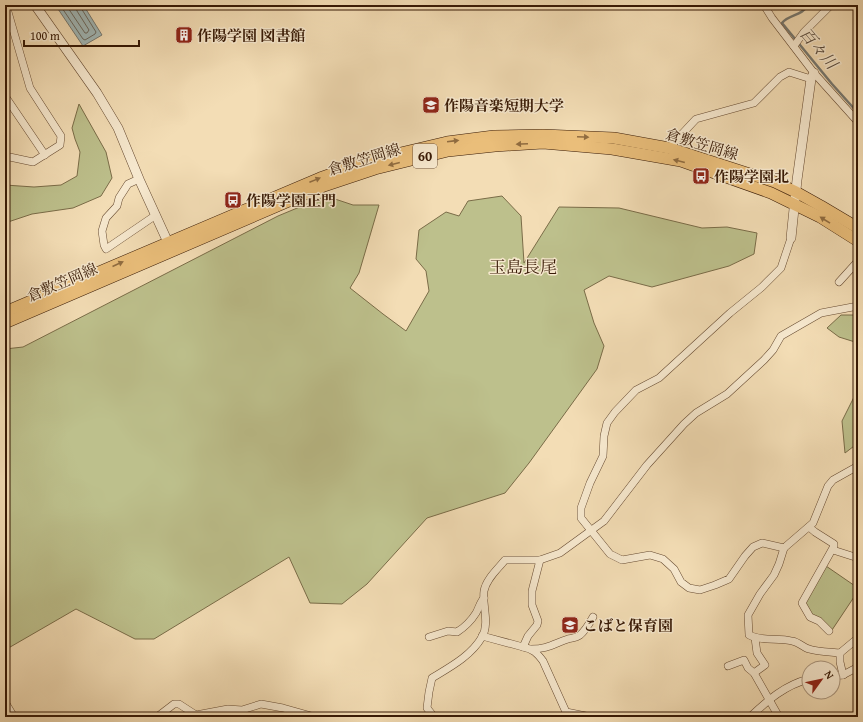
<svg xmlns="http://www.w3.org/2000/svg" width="863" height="722" font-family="'Gentium Book Plus','Noto Serif JP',serif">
	<rect width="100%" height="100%" fill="#f3ddb5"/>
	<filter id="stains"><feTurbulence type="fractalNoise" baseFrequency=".005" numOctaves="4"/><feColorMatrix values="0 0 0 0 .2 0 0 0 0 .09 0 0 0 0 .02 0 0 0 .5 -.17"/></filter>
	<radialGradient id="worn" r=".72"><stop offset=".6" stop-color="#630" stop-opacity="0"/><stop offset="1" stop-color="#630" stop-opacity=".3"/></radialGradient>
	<!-- green -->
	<g fill="#bdc08c" stroke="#7a6c48">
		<path d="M 79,104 L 106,152 L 112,178 L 101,196 L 73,208 L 32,214 L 5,223 L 5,185 L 34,187 L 61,185 L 77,176 L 80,152 L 75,139 L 72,128 Z"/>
		<path d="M 326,196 L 353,205 L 379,205 L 359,273 L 350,288 L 383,314 L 406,331 L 429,291 L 426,271 L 416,259 L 419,230 L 446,212 L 459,216 L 468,201 L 502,196 L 521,216 L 524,263 L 559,207 L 619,208 L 702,228 L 727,227 L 757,233 L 754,254 L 729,266 L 652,287 L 609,276 L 584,290 L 594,323 L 604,346 L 597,369 L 529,463 L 505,493 L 427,518 L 367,584 L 342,604 L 310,603 L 289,557 L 154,639 L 135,639 L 76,609 L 5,650 L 5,349 L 23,347 L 278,216 Z"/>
		<path d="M 841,315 L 858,315 L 858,347 L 855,342 L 839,337 L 827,328 Z"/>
		<path d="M 858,389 L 858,443 L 845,453 L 842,421 Z"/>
		<path d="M 826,566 L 858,588 L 858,591 L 832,630 L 811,613 L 805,602 Z"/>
	</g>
	<!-- water -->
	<path fill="#a1b9b9" stroke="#777971" d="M 57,5 L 84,6 L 102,35 L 83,46 L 56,6 Z"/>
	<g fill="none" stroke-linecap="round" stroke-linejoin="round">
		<!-- shore -->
		<g stroke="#6c695f" stroke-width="1">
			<path d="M 60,5 L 83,39 L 85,40 L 95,34 L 96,32 L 81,8 L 80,5"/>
			<path d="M 66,5 L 85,33 L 87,33 L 89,30 L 77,11 L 75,5"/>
		</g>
		<!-- stream -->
		<path stroke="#777971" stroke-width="2.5" d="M 807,5 C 803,16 789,14 782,23 L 832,84 L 858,113"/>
		<defs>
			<g id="minor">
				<path d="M 764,5 L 772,18 L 814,73 L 858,122"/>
				<path d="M 794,46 L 804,32 L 831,5"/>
				<path d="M 5,96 L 45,155"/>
				<path d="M 669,148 L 696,119 L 754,103 L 780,77 L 789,72 L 811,79"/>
				<path d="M 5,156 L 33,162 L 60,145 L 61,136 L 30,88 L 6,5"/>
				<path d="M 139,179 L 128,184 L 119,198 L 117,206 L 106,218 L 102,231 L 104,245 L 106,249 L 156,215"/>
				<path d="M 791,238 L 781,268 L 762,287 L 730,313 L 659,378 L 636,390 L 615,412 L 607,423 L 604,436 L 603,456 L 590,483 L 581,508 L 581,518 L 610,554 L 622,560 L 650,555 L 663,559 L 674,569 L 681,582 L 689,588 L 700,590 L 715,585 L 729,579 L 745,556 L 753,547 L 762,543 L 784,548 L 813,523 L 828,486 L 833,480 L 858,466"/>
				<path d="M 839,282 L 858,261"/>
				<path d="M 809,527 L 815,532 L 834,544 L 834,546 L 802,603 L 810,617 L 819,621 L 829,631"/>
				<path d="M 784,548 L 779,564 L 774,575 L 760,594 L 748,615 L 749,635 C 763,642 778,637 792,641 C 799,642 804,648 809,649 C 818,652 831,652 840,653"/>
				<path d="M 833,550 L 858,558"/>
				<path d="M 540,560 L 532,591 L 532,605 L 538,621 L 537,625 L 528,636 L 523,647 C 533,649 537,653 543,661 L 566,712 L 591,717"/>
				<path d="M 482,636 L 523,647"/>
				<path d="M 429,637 L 448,631 L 457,632 C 465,627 471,621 476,613 C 479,608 480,602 484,598"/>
				<path d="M 531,649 C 548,649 553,644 568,639 C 572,638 576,638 580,635 C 586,630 589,624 593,617"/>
				<path d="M 728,666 L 744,660 L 748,668 L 754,673 L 779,717"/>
				<path d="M 754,673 L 765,665 L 757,653 L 755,638"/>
				<path d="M 843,675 L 840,662 L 840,653 L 858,638"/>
				<path d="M 833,676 L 843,675 L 858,667"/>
				<path d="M 5,702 L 14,717"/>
				<path d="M 157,717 L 174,704 L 179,704 L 196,715 L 228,709 L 242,710 L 261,704 L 283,708 L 315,717"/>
				<path d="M 434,717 L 427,708 L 429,692 L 432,678 C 450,667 471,656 482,637 C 490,623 482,605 484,591 C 486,579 498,569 505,560 L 540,560 L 560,553 L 604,521 L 647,465 L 684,424 L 696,413 L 727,394 L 764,360 L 773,350 L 781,336 L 821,313 L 858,306"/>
				<path d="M 750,717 C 768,700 785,685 809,679"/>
			</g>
			<g id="tertiary">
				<path d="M 35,5 L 97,93 L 118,128 L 139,179 L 171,249"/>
				<path d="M 791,238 L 797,180 L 811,79 L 814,73"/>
			</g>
			<g id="primary">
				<path d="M 5,312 L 320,178 L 371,160 L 447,142 L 494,136 L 543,135 L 614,138 L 669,148 L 775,182 L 796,192 L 821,206 L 858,228"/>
				<path d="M 5,323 L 324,186 L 375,169 L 448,151 L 495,146 L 543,143 L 612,149 L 681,161 L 771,193 L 820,217 L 858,241"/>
			</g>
		</defs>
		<!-- minor casing -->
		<use href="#minor" stroke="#664a31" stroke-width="8"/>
		<!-- tertiary casing -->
		<use href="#tertiary" stroke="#664a31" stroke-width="10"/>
		<!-- primary casing -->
		<use href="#primary" stroke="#371905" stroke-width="12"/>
		<!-- minor -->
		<use href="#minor" stroke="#f7e9cf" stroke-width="7"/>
		<!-- tertiary -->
		<use href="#tertiary" stroke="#f7e9cf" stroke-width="9"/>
		<!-- primary -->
		<use href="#primary" stroke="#eabe7a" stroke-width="11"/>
	</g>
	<!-- one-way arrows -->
	<defs><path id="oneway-solid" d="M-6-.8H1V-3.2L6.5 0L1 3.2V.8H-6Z"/></defs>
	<g fill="#906c40">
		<use href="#oneway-solid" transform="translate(583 137) rotate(3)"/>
		<use href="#oneway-solid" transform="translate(453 141) rotate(-7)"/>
		<use href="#oneway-solid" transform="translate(522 144) rotate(177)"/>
		<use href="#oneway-solid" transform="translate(679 161) rotate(-166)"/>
		<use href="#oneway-solid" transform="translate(394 164) rotate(166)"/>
		<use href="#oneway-solid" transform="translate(315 180) rotate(-22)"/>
		<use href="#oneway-solid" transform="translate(825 220) rotate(-148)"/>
		<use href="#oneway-solid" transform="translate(118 264) rotate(-24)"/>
	</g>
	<!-- icons -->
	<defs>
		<symbol id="building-square" viewBox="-11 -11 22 22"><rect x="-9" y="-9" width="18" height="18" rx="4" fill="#8f2418" stroke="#f7e9cf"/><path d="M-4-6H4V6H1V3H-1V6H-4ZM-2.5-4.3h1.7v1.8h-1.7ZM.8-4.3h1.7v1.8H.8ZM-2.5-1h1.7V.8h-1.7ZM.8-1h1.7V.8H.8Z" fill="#fff"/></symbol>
		<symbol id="university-square" viewBox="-11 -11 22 22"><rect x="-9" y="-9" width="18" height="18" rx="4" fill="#8f2418" stroke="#f7e9cf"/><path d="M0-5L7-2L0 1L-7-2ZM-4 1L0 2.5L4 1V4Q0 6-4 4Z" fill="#fff"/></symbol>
		<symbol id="bus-square" viewBox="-11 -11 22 22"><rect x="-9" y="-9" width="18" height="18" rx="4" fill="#8f2418" stroke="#f7e9cf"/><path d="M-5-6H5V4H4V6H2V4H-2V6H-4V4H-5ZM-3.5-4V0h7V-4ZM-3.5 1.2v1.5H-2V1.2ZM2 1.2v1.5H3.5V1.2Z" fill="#fff"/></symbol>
		<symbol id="school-square" viewBox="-11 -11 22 22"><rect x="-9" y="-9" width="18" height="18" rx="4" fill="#8f2418" stroke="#f7e9cf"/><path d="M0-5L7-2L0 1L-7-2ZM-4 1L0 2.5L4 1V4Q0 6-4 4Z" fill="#fff"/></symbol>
	</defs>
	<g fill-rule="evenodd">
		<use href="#building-square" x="174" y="25" width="20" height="20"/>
		<use href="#university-square" x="421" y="95" width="20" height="20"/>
		<use href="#bus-square" x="691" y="166" width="20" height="20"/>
		<use href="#bus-square" x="223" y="190" width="20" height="20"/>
		<use href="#school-square" x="560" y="615" width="20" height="20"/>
	</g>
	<g text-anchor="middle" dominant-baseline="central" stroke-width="3" stroke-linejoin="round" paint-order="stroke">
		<!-- shield labels -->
		<rect fill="#f7e9cf" stroke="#715742" stroke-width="1" x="413" y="144" width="24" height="24" rx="3"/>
		<g font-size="14" font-weight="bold" fill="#371905">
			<text x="425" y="156">60</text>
		</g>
		<!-- poi labels -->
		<g font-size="15" font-weight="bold" fill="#371905" stroke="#f7e9cf" text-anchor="start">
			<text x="197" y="35">作陽学園 図書館</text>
			<text x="444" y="105">作陽音楽短期大学</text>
			<text x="714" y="176">作陽学園北</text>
			<text x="246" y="200">作陽学園正門</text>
			<text x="583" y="625">こばと保育園</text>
		</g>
		<!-- street labels -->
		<g font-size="15" fill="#371905" stroke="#f7e9cf">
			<text transform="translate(702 144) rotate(17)">倉敷笠岡線</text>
			<text transform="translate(364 159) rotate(-17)">倉敷笠岡線</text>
			<text transform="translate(62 282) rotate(-23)">倉敷笠岡線</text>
		</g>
		<!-- water labels -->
		<g font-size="16" font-style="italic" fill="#57493b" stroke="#f7e9cf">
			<text transform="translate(819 48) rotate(50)">百々川</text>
		</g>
		<!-- quarter labels -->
		<g font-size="17" fill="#371905" stroke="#f7e9cf">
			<text x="523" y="266">玉島長尾</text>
		</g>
	</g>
	<!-- margin -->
	<rect width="863" height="722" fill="none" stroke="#f3ddb5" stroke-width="20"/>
	<rect x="6" y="6" width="851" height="710" fill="none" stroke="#371905" stroke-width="2"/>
	<rect x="10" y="10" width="843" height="702" fill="none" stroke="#371905"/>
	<!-- north arrow -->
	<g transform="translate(821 680) rotate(57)"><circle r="19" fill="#f7e9cf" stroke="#aa967e"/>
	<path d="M0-3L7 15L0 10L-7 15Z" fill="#8f2418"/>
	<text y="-6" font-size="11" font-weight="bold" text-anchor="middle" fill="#371905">N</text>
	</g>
	<!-- scale -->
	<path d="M24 40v6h115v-6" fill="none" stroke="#371905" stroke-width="2"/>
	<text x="30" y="40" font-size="12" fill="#371905" stroke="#f7e9cf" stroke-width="3" paint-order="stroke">100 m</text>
	<rect width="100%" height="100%" filter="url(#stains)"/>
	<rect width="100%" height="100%" fill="url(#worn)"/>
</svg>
